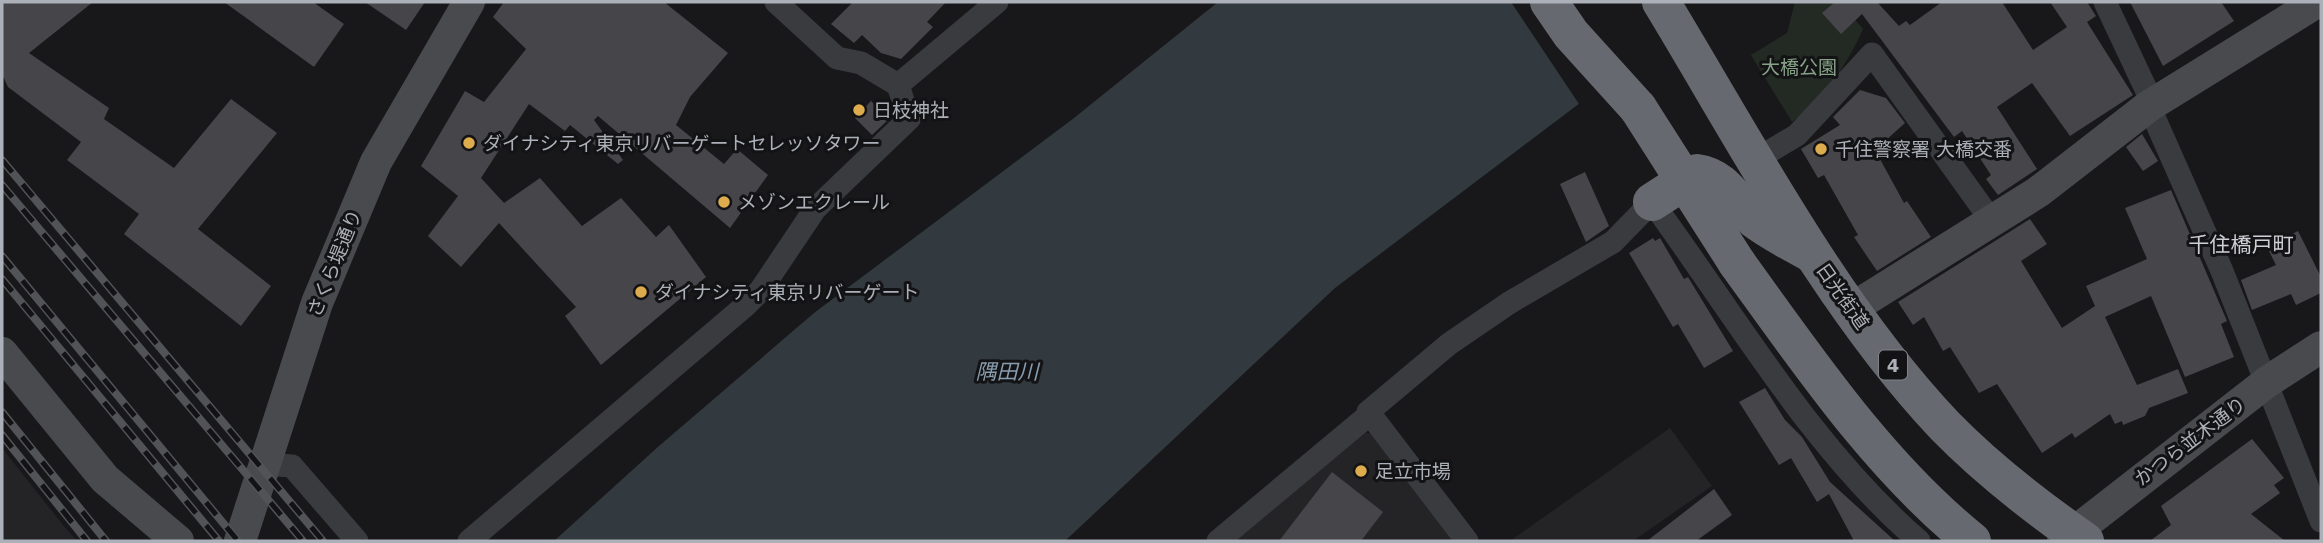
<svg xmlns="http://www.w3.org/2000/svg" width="2323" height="543" font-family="'DejaVu Sans','Noto Sans JP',sans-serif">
	<rect width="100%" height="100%" fill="#18181a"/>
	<!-- built -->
	<g fill="#242427">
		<path d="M 1670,428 L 1712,486 L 1633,541 L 1510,541 Z"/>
		<path d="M 1365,433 L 1373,433 L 1456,541 L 1235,541 Z"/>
		<path d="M 2,448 L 63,525 L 77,541 L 2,541 Z"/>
	</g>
	<!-- green -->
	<path fill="#232a24" d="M 1795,2 L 1840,2 L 1863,29 C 1848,64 1823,99 1792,122 L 1751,55 L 1787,33 Z"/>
	<!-- water -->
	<path fill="#32393f" d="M 1218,2 L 1697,2 L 1580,103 L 1335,288 L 1065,541 L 554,541 L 659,446 L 814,313 L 1074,118 Z"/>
	<!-- pier -->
	<path fill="#18181a" d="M 1511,2 L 1701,2 L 1581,107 Z"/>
	<!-- building -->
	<g fill="#46464a">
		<path d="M 2,2 L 93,2 L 29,53 L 109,108 L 104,119 L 174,168 L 231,99 L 277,133 L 198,229 L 271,286 L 241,326 L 124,234 L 139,214 L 67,160 L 81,142 L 8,87 L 2,74 Z"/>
		<path d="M 224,2 L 313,2 L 344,24 L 314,67 Z"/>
		<path d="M 365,2 L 425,2 L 406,30 Z"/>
		<path d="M 504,2 L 664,2 L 728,53 L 690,97 L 676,125 L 724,164 L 737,149 L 768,175 L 730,228 L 598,116 L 594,120 L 623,160 L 618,164 L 570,125 L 565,131 L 529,104 L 481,178 L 504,203 L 540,178 L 582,226 L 621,198 L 656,237 L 669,225 L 706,277 L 601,365 L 565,316 L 576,307 L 499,223 L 461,267 L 428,236 L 458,196 L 421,166 L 465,91 L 484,102 L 526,49 L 493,17 Z"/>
		<path d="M 853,2 L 946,2 L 927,22 L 933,27 L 901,59 L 881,53 L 862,35 L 854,43 L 831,24 Z"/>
		<path d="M 1835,2 L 1877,2 L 1899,26 L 1906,21 L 1910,25 L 1942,2 L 2002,2 L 2033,50 L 2067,27 L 2050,2 L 2087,2 L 2096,16 L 2087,22 L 2133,95 L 2070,136 L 2032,83 L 1997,107 L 2037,169 L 1998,195 L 1986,179 L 1991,175 L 1962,131 L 1954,137 L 1862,14 L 1841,34 L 1822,13 Z"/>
		<path d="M 2130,2 L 2221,2 L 2234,21 L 2163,66 Z"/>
		<path d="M 1860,90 L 1886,98 L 1905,123 L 1875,150 L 1904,203 L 1907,201 L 1931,237 L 1877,271 L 1854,237 L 1858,235 L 1824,175 L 1818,178 L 1801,149 L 1840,125 L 1833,117 Z"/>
		<path d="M 871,101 L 889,119 L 872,135 L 855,118 Z"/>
		<path d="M 2142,134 L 2158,161 L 2143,171 L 2126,147 Z"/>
		<path d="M 1585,172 L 1609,226 L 1586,242 L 1560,184 Z"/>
		<path d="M 2171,190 L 2227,321 L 2221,324 L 2234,357 L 2185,377 L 2151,296 L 2105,317 L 2137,385 L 2178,369 L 2188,393 L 2149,408 L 2145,416 L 2123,425 L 2122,421 L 2115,424 L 2110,414 L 2075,438 L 2072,433 L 2042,453 L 1997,384 L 1979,393 L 1950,347 L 1943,351 L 1924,317 L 1913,325 L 1898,302 L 2030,219 L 2047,244 L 2021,261 L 2062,328 L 2095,306 L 2086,286 L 2147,259 L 2125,208 Z"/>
		<path d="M 2298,231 L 2321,277 L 2321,293 L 2296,305 L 2291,294 L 2252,310 L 2241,280 L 2276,265 L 2267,247 Z"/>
		<path d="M 1653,238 L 1655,241 L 1660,238 L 1684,279 L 1688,277 L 1733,351 L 1704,368 L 1678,324 L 1673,327 L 1629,253 Z"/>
		<path d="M 1765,388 L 1785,420 L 1802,437 L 1830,482 L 1895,541 L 1854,541 L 1829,494 L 1817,502 L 1791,458 L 1779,465 L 1739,402 Z"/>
		<path d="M 2252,439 L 2284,478 L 2274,485 L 2280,493 L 2251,514 L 2285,541 L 2150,541 L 2171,525 L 2161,506 Z"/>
		<path d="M 1332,472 L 1383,512 L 1361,541 L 1279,541 Z"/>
		<path d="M 1714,489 L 1732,515 L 1696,541 L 1647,541 Z"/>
	</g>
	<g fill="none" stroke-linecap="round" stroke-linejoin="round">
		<!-- street -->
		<g stroke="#3a3b3f" stroke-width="23">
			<path d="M 776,2 L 837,58 L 861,63 L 898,85"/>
			<path d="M 2105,2 L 2153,104"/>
			<path d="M 2149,106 L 2222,271 L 2321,521"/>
			<path d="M 1757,159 L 1797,135 L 1872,54 L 1991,220"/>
			<path d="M 1370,414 L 1467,541"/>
			<path d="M 263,464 L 292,466 L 357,541"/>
			<path d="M 469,541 L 745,306 L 760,291 L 815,209 L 909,119 L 898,85 L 997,2"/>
			<path d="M 1218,541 L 1370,414 L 1368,412 L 1449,344 L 1509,303 L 1613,242 L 1652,202 C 1736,316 1811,448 1919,541"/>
		</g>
		<!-- secondary -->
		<g stroke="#484a4e" stroke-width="32">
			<path d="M 1851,309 L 2038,192 L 2149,106 L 2317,2"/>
			<path d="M 2,353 L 105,479 L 178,541"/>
			<path d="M 240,541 L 317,303 L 376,162 L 469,2"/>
			<path d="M 2063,541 L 2267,382 L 2321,347"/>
		</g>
		<!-- highway -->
		<g stroke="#66696f" stroke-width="38">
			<path d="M 1549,2 L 1571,34 L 1638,108"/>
			<path d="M 1661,2 C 1746,142 1832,307 1945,426 C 1987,469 2036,507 2085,541"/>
			<path d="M 1652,202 L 1697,173 C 1726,177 1735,203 1755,220 C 1772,233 1793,243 1812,254"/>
			<path d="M 1737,263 C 1808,361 1878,465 1972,541"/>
		</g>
		<defs>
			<g id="rail">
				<path d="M 2,160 L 323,541"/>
				<path d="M 2,185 L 303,541"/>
				<path d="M 2,256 L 238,541"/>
				<path d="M 2,279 L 219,541"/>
				<path d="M 2,412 L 106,541"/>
				<path d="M 2,435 L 87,541"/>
			</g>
		</defs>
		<!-- rail casing -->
		<use href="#rail" stroke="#515357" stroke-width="8"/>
		<!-- rail -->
		<use href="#rail" stroke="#131315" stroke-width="5" stroke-dasharray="16" stroke-linecap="butt"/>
		<!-- highway-bridge -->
		<path stroke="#66696f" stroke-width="38" d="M 1638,108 L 1737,263"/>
	</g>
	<!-- markers -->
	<g fill="#ddac4d" stroke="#131315" stroke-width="2.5">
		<circle cx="859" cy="110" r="7"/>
		<circle cx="469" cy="143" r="7"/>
		<circle cx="1821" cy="149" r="7"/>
		<circle cx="724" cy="202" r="7"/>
		<circle cx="641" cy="292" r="7"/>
		<circle cx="1361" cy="471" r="7"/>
	</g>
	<g text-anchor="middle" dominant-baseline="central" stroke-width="6" stroke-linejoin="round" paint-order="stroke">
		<!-- shield labels -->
		<rect fill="#131315" stroke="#7e8187" stroke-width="2" x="1879" y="350.5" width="28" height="29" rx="5"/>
		<g font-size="18" font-weight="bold" fill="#acb0b8">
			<text x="1893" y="365">4</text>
		</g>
		<!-- park labels -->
		<g font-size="19" fill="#86a187" stroke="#131315">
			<text x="1799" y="67">大橋公園</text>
		</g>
		<!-- poi labels -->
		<g font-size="19" fill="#acb0b8" stroke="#131315" text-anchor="start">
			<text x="873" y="110">日枝神社</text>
			<text x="483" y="143">ダイナシティ東京リバーゲートセレッソタワー</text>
			<text x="1835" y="149">千住警察署 大橋交番</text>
			<text x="738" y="202">メゾンエクレール</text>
			<text x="655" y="292">ダイナシティ東京リバーゲート</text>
			<text x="1375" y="471">足立市場</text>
		</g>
		<!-- street labels -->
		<g font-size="19" fill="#acb0b8" stroke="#131315">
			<text transform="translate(334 263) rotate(-68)">さくら堤通り</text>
			<text transform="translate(1843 296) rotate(55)">日光街道</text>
			<text transform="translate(2190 441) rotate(-37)">かつら並木通り</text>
		</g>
		<!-- neighbourhood labels -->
		<g font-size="21" fill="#cdcfd5" stroke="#131315">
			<text x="2241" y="245">千住橋戸町</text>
		</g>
		<!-- water labels -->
		<g font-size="21" font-style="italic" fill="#889daf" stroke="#131315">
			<text x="1007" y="372">隅田川</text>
		</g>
	</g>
	<!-- border -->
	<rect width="2323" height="543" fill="none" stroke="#acb0b8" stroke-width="7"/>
</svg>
